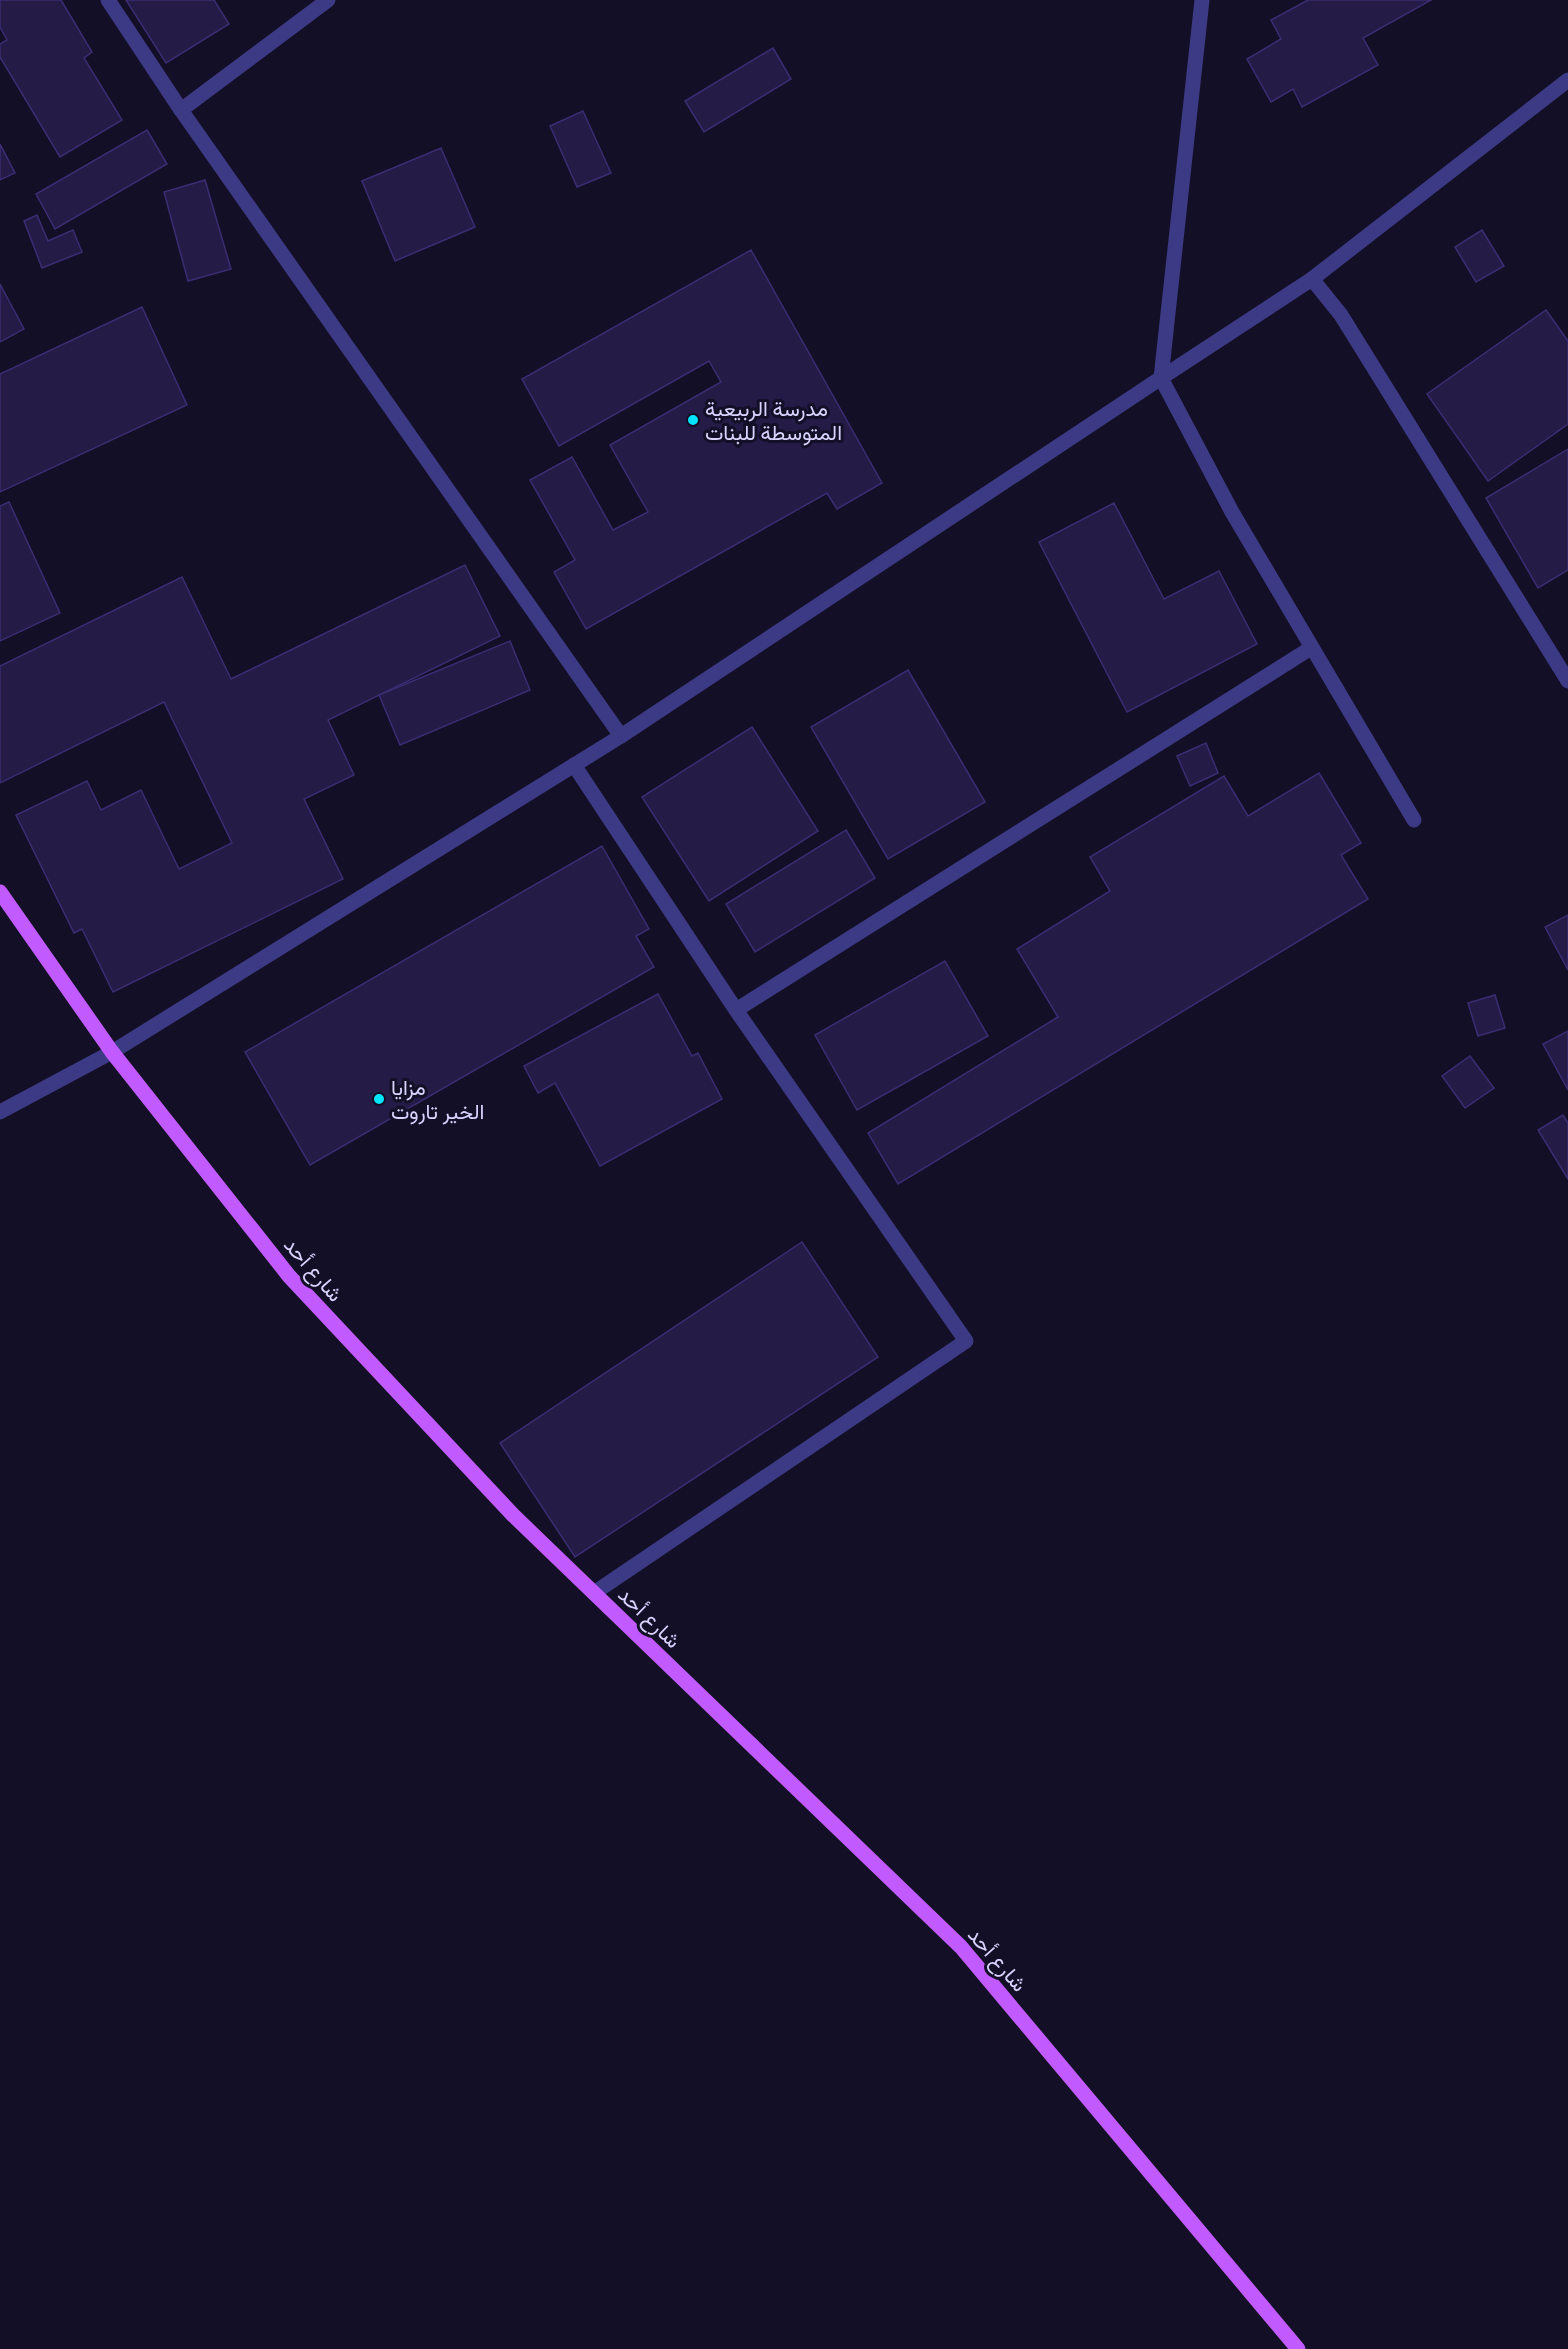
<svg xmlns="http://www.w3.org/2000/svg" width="1568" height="2349" font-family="'Titillium Web',Vazirmatn,sans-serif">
	<rect width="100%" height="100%" fill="#130f26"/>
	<!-- building -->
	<g fill="#241b47" stroke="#3b2d73" stroke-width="1.5">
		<path d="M 0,0 L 61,0 L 92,52 L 84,58 L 122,120 L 60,157 L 0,57 L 0,44 L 7,40 L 0,27 Z"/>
		<path d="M 126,0 L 214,0 L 229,24 L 166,63 Z"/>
		<path d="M 1308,0 L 1431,0 L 1363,38 L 1378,65 L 1302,107 L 1293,89 L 1271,102 L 1247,59 L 1281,39 L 1271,20 Z"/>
		<path d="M 773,48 L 791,79 L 704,132 L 685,101 Z"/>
		<path d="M 583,111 L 611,173 L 577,187 L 550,126 Z"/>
		<path d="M 147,130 L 167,164 L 55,229 L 36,194 Z"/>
		<path d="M 0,144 L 15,173 L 0,180 Z"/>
		<path d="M 441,148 L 475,227 L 395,261 L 362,181 Z"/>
		<path d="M 205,180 L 231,269 L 188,281 L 164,192 Z"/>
		<path d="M 37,215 L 48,241 L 73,230 L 82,252 L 42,268 L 24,221 Z"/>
		<path d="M 1482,230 L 1504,266 L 1476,282 L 1455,247 Z"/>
		<path d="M 751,250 L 882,483 L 837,509 L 827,493 L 586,629 L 554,572 L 575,560 L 530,480 L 572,457 L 613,530 L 648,512 L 610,445 L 721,382 L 709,361 L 559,446 L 522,379 Z"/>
		<path d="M 0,284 L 24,329 L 0,342 Z"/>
		<path d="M 142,307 L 187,405 L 0,492 L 0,374 Z"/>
		<path d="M 1546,310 L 1568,341 L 1568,424 L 1488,481 L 1427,394 Z"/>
		<path d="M 1568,449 L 1568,570 L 1538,588 L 1486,498 Z"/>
		<path d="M 9,502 L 60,613 L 0,641 L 0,506 Z"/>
		<path d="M 1114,503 L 1164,599 L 1219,571 L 1257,644 L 1127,712 L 1039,542 Z"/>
		<path d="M 465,565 L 500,636 L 328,720 L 354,775 L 304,799 L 343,879 L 113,992 L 82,929 L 74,933 L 16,815 L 87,781 L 101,810 L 141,790 L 179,869 L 232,843 L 164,702 L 0,783 L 0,666 L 182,577 L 231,679 Z"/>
		<path d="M 510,641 L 530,690 L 400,745 L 379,695 Z"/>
		<path d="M 908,670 L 985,802 L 888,859 L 811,727 Z"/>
		<path d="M 752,727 L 818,831 L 709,901 L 642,797 Z"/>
		<path d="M 1206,743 L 1218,773 L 1190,786 L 1177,756 Z"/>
		<path d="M 1319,773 L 1361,843 L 1341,855 L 1368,899 L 898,1184 L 868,1133 L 1058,1017 L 1017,949 L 1110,891 L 1090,857 L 1224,776 L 1248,816 Z"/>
		<path d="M 846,830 L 875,878 L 755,952 L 726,904 Z"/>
		<path d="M 602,846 L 649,929 L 636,936 L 654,967 L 310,1165 L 245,1052 Z"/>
		<path d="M 1568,915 L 1568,970 L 1545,927 Z"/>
		<path d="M 945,961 L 988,1036 L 857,1110 L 815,1035 Z"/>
		<path d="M 658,994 L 692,1056 L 698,1053 L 722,1099 L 600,1166 L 555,1083 L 538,1093 L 524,1066 Z"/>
		<path d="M 1495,995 L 1505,1028 L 1478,1036 L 1468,1003 Z"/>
		<path d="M 1568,1031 L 1568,1090 L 1543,1044 Z"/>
		<path d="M 1470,1056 L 1494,1088 L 1465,1108 L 1442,1076 Z"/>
		<path d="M 1563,1115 L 1568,1123 L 1568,1179 L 1538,1130 Z"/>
		<path d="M 802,1242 L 878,1357 L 575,1557 L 500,1443 Z"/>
	</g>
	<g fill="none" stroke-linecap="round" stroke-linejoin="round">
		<!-- minor -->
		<g stroke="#3d3a85" stroke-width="15">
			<path d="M 108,0 L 181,110 L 621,736"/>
			<path d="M 181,110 L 328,0"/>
			<path d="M 1312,279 L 1568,80"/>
			<path d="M 574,765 L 736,1010 L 966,1341 L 594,1593"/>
			<path d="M 1414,820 L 1232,512 L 1161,378 L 1312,279 L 1341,315 L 1568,681"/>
			<path d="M 736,1010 L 1311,648"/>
			<path d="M 0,1112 L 112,1052 L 621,736 L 1161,378 L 1202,0"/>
		</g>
		<!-- primary -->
		<path stroke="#c25bff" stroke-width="15" d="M 0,892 L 112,1052 L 289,1276 L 513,1515 L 961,1947 L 1298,2349"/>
	</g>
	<!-- markers -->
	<g fill="#00e5ff" stroke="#130f26" stroke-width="2">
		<circle cx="693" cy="420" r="6"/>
		<circle cx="379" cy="1099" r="6"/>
	</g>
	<g text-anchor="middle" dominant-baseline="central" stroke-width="6" stroke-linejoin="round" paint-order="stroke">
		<!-- poi labels -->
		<g font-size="21" fill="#d9d4ff" stroke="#130f26" text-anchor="start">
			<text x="705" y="408">مدرسة الربيعية<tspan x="705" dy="24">المتوسطة للبنات</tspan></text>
			<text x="391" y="1087">مزايا<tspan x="391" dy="24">الخير تاروت</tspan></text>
		</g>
		<!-- street labels -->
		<g font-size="21" fill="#d9d4ff" stroke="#130f26">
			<text transform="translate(314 1269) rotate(49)">شارع أحد</text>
			<text transform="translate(650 1617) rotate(44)">شارع أحد</text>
			<text transform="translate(998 1959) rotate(49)">شارع أحد</text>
		</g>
	</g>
</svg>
